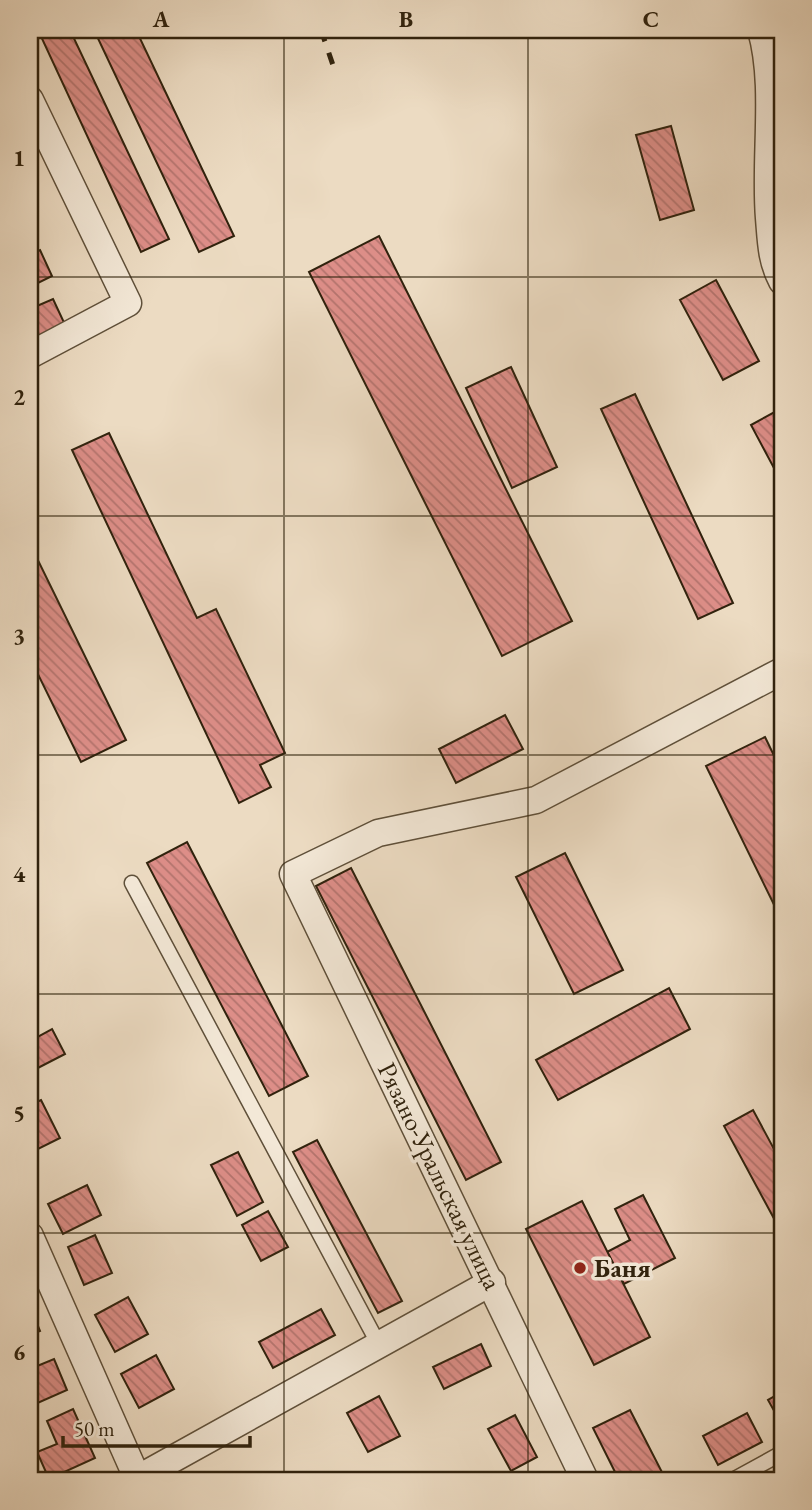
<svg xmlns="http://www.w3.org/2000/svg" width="812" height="1510" font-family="'EB Garamond',serif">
	<defs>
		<pattern id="building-back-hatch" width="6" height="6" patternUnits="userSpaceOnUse" patternTransform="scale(1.75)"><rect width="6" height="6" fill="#dd8e88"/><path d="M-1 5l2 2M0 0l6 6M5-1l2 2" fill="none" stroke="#b4746e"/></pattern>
	</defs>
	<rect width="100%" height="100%" fill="#ecdbc2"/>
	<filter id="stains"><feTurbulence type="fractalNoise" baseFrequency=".00286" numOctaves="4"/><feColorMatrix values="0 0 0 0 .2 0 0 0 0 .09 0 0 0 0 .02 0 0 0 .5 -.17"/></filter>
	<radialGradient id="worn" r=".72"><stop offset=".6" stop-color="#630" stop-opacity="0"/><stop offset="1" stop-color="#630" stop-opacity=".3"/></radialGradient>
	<!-- building -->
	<g fill="url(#building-back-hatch)" stroke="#30220d" stroke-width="2">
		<path d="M 38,30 L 70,30 L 169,239 L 141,252 Z"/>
		<path d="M 94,30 L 136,30 L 234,236 L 199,252 Z"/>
		<path d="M 671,126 L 694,210 L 660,220 L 636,135 Z"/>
		<path d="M 379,236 L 572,621 L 502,656 L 309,272 Z"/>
		<path d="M 40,250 L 52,276 L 30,287 L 30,255 Z"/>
		<path d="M 716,280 L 759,361 L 723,380 L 680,300 Z"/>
		<path d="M 53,299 L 67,329 L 35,344 L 30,332 L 30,309 Z"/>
		<path d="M 511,367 L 557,467 L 512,488 L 466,388 Z"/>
		<path d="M 635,394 L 733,603 L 698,619 L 601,409 Z"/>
		<path d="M 782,408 L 782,483 L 751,425 Z"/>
		<path d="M 109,433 L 197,618 L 216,609 L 285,753 L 260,765 L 271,787 L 239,803 L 72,450 Z"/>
		<path d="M 30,544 L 126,740 L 81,762 L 30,658 Z"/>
		<path d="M 505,715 L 523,749 L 456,783 L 439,749 Z"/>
		<path d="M 765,737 L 782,772 L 782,921 L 706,766 Z"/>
		<path d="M 187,842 L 308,1076 L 269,1096 L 147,863 Z"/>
		<path d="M 565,853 L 623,970 L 574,994 L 516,877 Z"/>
		<path d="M 351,868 L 501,1162 L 466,1180 L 316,886 Z"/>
		<path d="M 669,988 L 690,1029 L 558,1100 L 536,1060 Z"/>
		<path d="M 52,1029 L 65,1054 L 30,1072 L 30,1041 Z"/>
		<path d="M 41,1100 L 60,1138 L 32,1152 L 30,1105 Z"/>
		<path d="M 753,1110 L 782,1164 L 782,1223 L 778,1226 L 724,1126 Z"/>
		<path d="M 317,1140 L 402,1301 L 378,1313 L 293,1152 Z"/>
		<path d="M 238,1152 L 263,1202 L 237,1216 L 211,1165 Z"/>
		<path d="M 87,1185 L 101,1215 L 63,1234 L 48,1204 Z"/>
		<path d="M 643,1195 L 675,1258 L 624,1284 L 607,1252 L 630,1240 L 615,1209 Z"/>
		<path d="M 582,1201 L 650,1337 L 594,1365 L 526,1229 Z"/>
		<path d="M 268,1211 L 288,1247 L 261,1261 L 242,1225 Z"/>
		<path d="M 95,1235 L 112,1273 L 84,1285 L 68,1247 Z"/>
		<path d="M 128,1297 L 148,1334 L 115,1352 L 95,1315 Z"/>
		<path d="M 30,1306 L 40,1331 L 30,1335 Z"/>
		<path d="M 321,1309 L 335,1335 L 273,1368 L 259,1342 Z"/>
		<path d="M 481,1344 L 491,1366 L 444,1389 L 433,1367 Z"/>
		<path d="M 156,1355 L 174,1389 L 139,1408 L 121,1374 Z"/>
		<path d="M 54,1359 L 67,1390 L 33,1405 L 30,1369 Z"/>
		<path d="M 782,1392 L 782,1425 L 768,1400 Z"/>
		<path d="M 379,1396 L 400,1436 L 368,1452 L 347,1413 Z"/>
		<path d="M 73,1409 L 95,1458 L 49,1479 L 37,1452 L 57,1444 L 47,1421 Z"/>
		<path d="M 630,1410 L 666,1480 L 619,1480 L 593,1428 Z"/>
		<path d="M 747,1413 L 762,1442 L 718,1465 L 703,1436 Z"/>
		<path d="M 515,1415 L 537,1457 L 511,1471 L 488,1429 Z"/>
	</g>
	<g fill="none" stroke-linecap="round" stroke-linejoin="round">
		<defs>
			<g id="service">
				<path d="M 132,883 L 379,1345"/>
				<path d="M 733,1480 L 782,1453"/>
			</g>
			<g id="minor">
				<path d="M 761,30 C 777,85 764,158 769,218 C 771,242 771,260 782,281"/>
				<path d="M 30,100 L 128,303 L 30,355"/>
				<path d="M 30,1236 L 138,1480"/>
				<path d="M 135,1480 L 492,1282"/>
				<path d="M 585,1480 L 293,874 L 378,833 L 536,800 L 782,671"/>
			</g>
		</defs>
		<!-- service casing -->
		<use href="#service" stroke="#5f503a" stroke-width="17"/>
		<!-- minor casing -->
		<use href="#minor" stroke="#5f503a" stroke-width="29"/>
		<!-- service -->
		<use href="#service" stroke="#f3e8d7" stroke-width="14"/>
		<!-- minor -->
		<use href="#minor" stroke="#f3e8d7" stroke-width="26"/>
		<!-- rail -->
		<path stroke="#30220d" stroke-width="5" stroke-dasharray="12 12" stroke-linecap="butt" d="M 321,30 L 335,71"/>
	</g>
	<!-- grid -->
	<path fill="none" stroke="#30220d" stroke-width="2" stroke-opacity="0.55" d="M 284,30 L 284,1480M 528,30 L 528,1480M 30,277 L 782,277M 30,516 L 782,516M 30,755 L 782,755M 30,994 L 782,994M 30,1233 L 782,1233"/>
	<!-- markers -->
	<circle fill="#8f2418" stroke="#f3e8d7" stroke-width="2.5" cx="580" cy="1268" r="7"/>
	<g text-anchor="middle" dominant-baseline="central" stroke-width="7" stroke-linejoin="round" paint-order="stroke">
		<!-- street labels -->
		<g font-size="26" fill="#30220d" stroke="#f3e8d7">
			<text transform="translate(440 1176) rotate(64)">Рязано-Уральская улица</text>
		</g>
		<!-- poi labels -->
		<g font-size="26" font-weight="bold" fill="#30220d" stroke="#f3e8d7" text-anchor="start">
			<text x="594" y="1268">Баня</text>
		</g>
	</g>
	<!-- margin -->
	<rect width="812" height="1510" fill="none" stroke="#ecdbc2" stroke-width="77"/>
	<!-- scale -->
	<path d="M63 1436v10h187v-10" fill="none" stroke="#30220d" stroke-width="3.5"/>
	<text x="74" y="1436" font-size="21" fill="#30220d" stroke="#f3e8d7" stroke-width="5" paint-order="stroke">50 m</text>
	<rect x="38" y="38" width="736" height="1434" fill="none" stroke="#30220d" stroke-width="2.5"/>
	<g font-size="23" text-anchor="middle" font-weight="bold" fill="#30220d">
		<text x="161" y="27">A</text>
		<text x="406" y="27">B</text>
		<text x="651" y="27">C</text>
		<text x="19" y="166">1</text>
		<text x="19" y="405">2</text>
		<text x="19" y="644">3</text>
		<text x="19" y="882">4</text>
		<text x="19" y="1121">5</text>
		<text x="19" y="1360">6</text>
	</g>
	<rect width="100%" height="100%" filter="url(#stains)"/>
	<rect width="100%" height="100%" fill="url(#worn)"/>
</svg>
